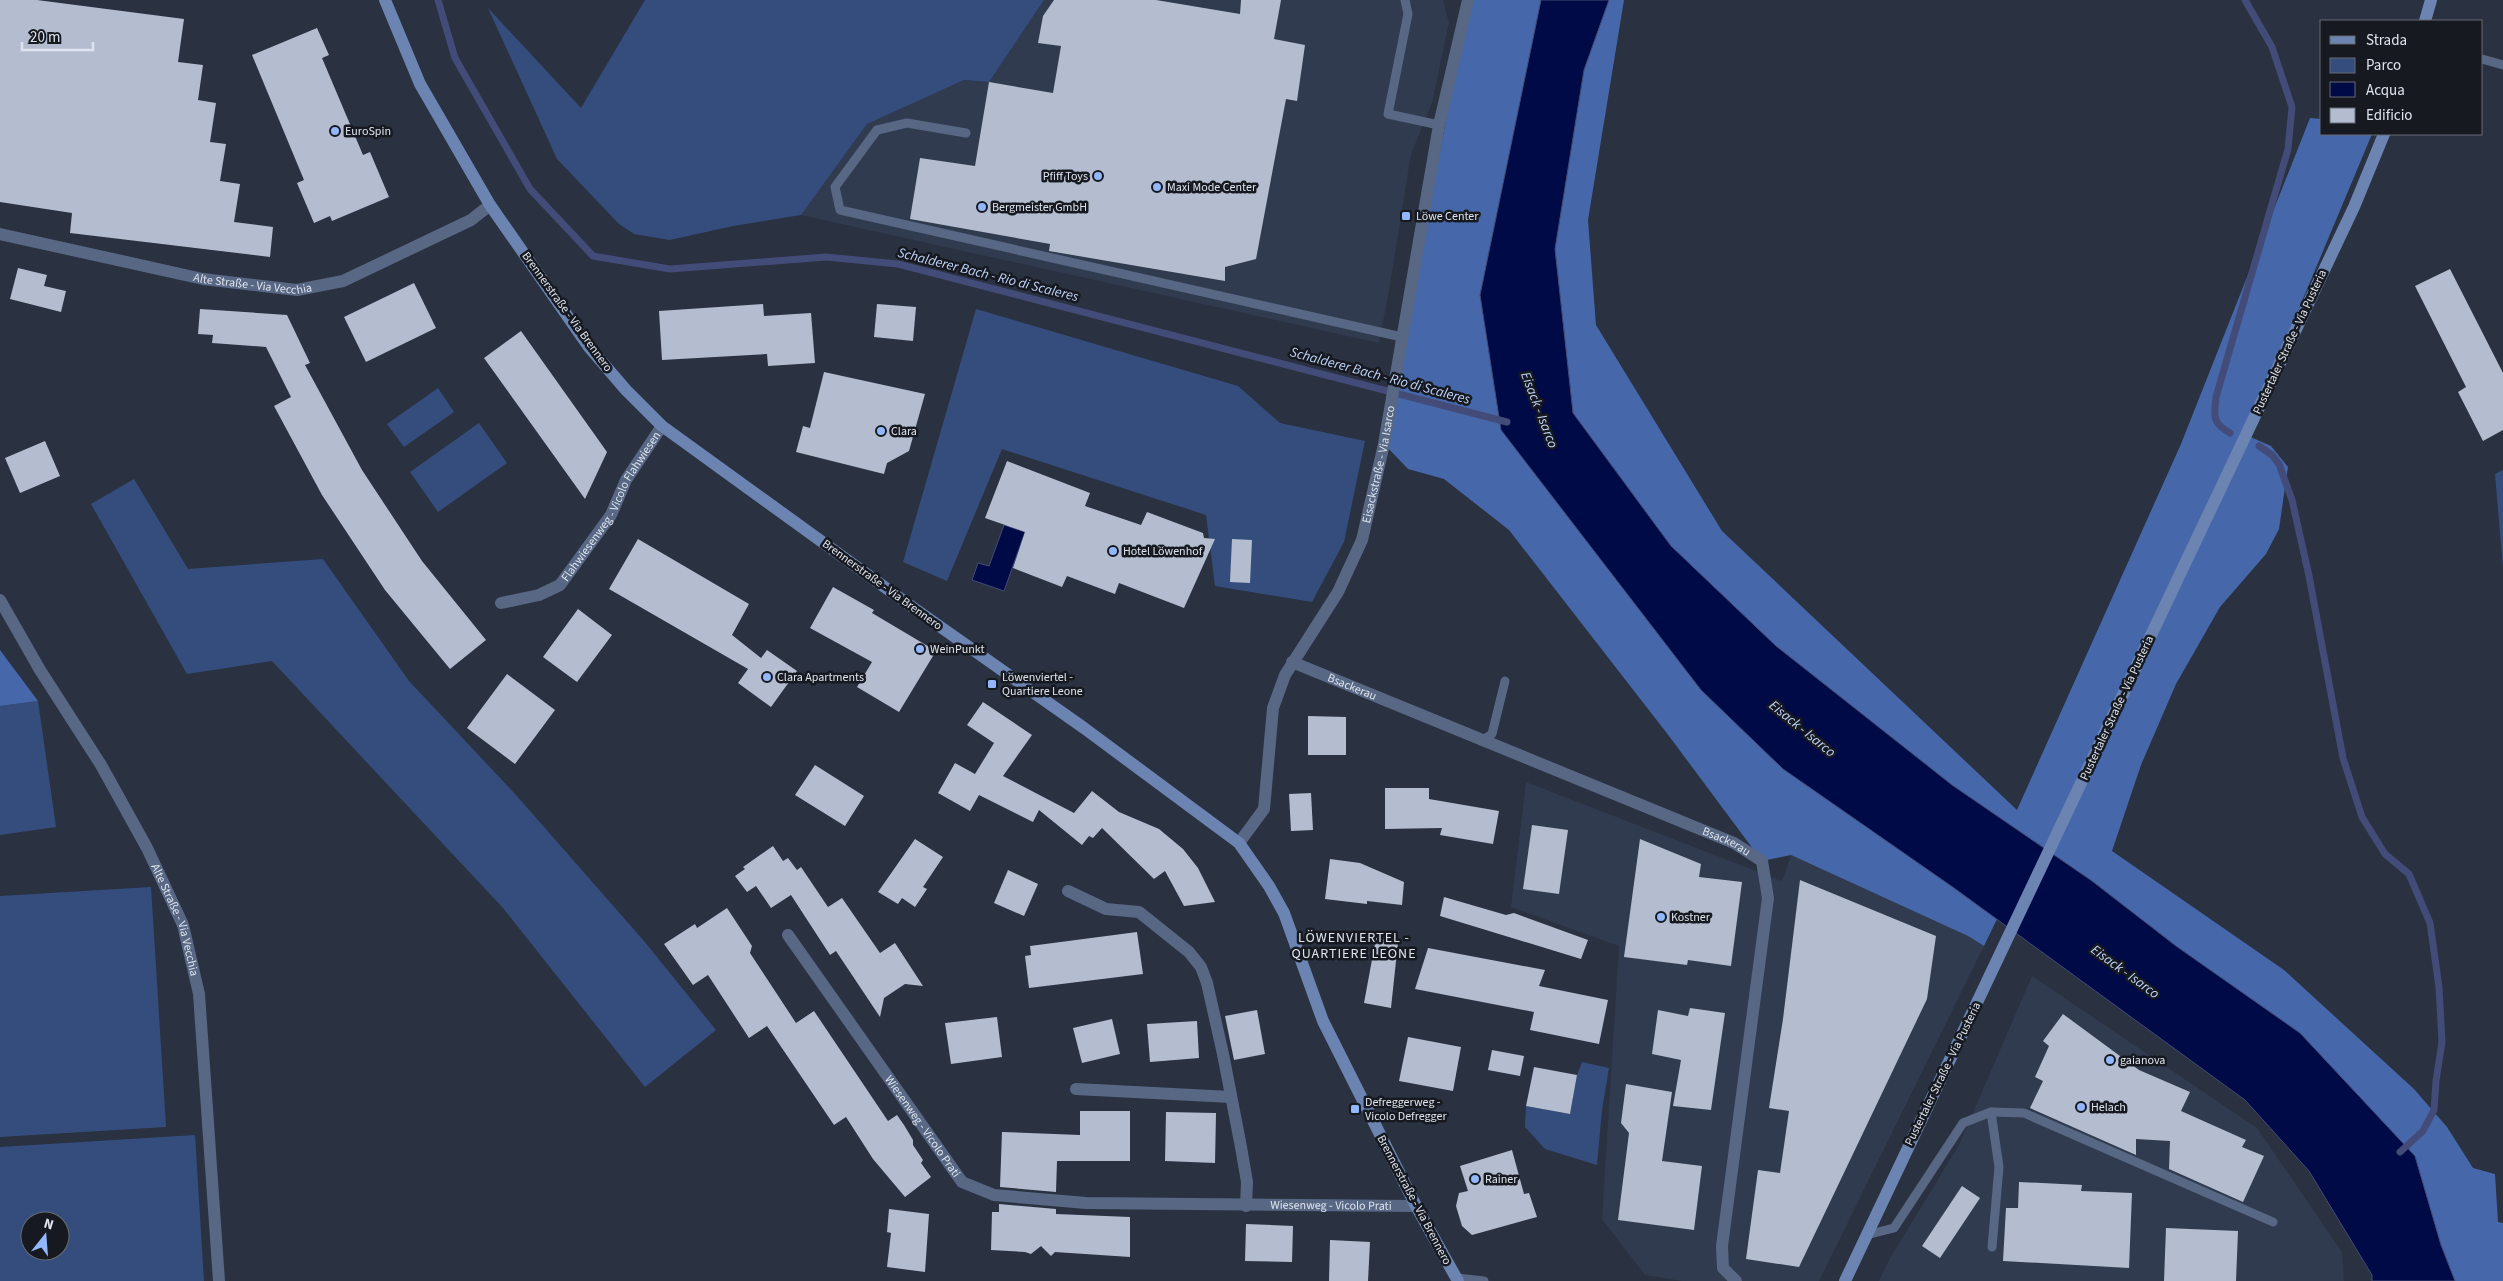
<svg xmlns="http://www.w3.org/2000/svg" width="2503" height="1281" font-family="'Source Sans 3',sans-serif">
	<rect width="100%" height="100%" fill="#2a3140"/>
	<!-- built -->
	<g fill="#313b4f">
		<path d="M 1044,0 L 1443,0 L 1449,23 L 1432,103 L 1411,154 L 1390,285 L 1379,343 L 801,215 L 867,124 L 964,80 L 989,82 Z"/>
		<path d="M 1526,782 L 1782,881 L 1791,855 L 1968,936 L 1984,946 L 1819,1281 L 1682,1281 L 1645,1275 L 1602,1219 L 1619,946 L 1511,907 Z"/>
		<path d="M 2032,976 L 2257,1128 L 2342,1252 L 2344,1281 L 1879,1281 L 1890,1258 L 1959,1145 Z"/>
	</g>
	<!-- green -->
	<g fill="#354d7d" fill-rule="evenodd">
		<path d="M 645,0 L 1044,0 L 989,82 L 964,80 L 867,124 L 801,215 L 733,226 L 670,240 L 634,234 L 619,224 L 557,159 L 488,8 L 581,108 Z"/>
		<path d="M 976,309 L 1238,386 L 1280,423 L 1365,441 L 1344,542 L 1312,602 L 1215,586 L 1206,515 L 1002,449 L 947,581 L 903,562 Z"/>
		<path d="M 438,388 L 454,412 L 404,447 L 387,424 Z"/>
		<path d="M 479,423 L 507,463 L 438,512 L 410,472 Z"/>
		<path d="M 2503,470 L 2503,568 L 2495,474 Z"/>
		<path d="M 134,479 L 188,569 L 323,559 L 409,681 L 516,795 L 644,941 L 716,1030 L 645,1087 L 503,908 L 272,661 L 187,674 L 91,504 Z"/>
		<path d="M 38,701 L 56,827 L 0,835 L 0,706 Z"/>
		<path d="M 151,887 L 166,1127 L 0,1137 L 0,896 Z"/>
		<path d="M 1582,1062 L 1609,1068 L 1602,1110 L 1597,1165 L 1545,1149 L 1525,1127 L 1526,1106 L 1570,1114 L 1577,1075 Z"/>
		<path d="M 195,1135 L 204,1281 L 0,1281 L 0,1147 ZM 30,1221 L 60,1221 L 60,1251 L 30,1251 Z"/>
	</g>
	<!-- forest -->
	<g fill="#4667a9">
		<path d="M 1469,0 L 1541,0 L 1480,295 L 1501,430 L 1954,888 L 1997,919 L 1984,946 L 1968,936 L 1791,855 L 1762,861 L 1669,736 L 1509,530 L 1444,479 L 1408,469 L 1384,444 Z"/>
		<path d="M 1609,0 L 1624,0 L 1588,220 L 1596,325 L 1722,531 L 2017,810 L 2181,444 L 2310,118 L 2322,119 L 2322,134 L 2372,134 L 2246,435 L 2271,446 L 2288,467 L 2279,529 L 2266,554 L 2220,607 L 2176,684 L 2141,765 L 2112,851 L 2284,970 L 2414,1089 L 2447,1127 L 2473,1168 L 2495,1174 L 2498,1222 L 2503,1223 L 2503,1281 L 2455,1281 L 2441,1245 L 2176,946 L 2092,881 L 1952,785 L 1776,646 L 1671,546 L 1573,413 L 1555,249 L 1584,70 Z"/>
		<path d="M 0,650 L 38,701 L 0,706 Z"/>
	</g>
	<!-- water -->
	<g fill="#000a46" stroke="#434b78">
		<path d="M 1541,0 L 1609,0 L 1584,70 L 1555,249 L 1573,413 L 1671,546 L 1776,646 L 1952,785 L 2092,881 L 2176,946 L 2300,1033 L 2415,1156 L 2441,1245 L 2455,1281 L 2372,1281 L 2372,1275 L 2309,1171 L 2245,1100 L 1954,888 L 1783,769 L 1701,690 L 1501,430 L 1480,295 Z"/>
		<path d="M 1004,525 L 1025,532 L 1004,591 L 972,580 L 978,563 L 989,566 Z"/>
	</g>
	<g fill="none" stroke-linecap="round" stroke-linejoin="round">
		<!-- stream -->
		<g stroke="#434b78" stroke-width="7">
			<path d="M 438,0 L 455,58 L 530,189 L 593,256 L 670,269 L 826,257 L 898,264 L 1507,422"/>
			<path d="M 2230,433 C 2212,423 2214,416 2216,397 L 2288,149 L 2292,107 L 2272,47 L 2245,0"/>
			<path d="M 2259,446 L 2272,455 L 2279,464 L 2292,500 L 2309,576 L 2343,758 L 2362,817 L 2385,854 L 2409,874 L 2430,923 L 2439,987 L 2442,1042 L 2436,1081 L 2434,1110 L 2423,1131 L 2400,1152"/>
		</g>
	</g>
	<!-- building -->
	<g fill="#b3bdcf">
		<path d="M 0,0 L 37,0 L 184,19 L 178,62 L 203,65 L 198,100 L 216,103 L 210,142 L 226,144 L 220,181 L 240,184 L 234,222 L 273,227 L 270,257 L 70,233 L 72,213 L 0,202 Z"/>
		<path d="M 1054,0 L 1156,0 L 1240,14 L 1241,0 L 1281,0 L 1274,39 L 1305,45 L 1297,101 L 1286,99 L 1256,259 L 1225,267 L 1225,281 L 1049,251 L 1050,244 L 910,219 L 920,158 L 975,166 L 989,82 L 1053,93 L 1061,46 L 1038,43 L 1043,16 Z"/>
		<path d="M 317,28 L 329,55 L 322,58 L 363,155 L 370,152 L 389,197 L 332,221 L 330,216 L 314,223 L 297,183 L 304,180 L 252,55 Z"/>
		<path d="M 18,268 L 47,275 L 44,286 L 66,291 L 61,312 L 10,299 Z"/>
		<path d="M 2450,269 L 2503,373 L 2503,430 L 2483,441 L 2458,392 L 2466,387 L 2415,286 Z"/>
		<path d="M 414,283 L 436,328 L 366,362 L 344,317 Z"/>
		<path d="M 763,304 L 764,316 L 811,313 L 815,363 L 768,366 L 767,354 L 662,360 L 659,311 Z"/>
		<path d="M 877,304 L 916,307 L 913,341 L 874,337 Z"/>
		<path d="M 200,309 L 287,315 L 310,363 L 305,365 L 362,470 L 422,561 L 486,640 L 450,669 L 385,590 L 322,495 L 274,406 L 291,397 L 266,347 L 212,343 L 213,335 L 198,334 Z"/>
		<path d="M 521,331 L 607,452 L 585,499 L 484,358 Z"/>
		<path d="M 824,372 L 925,394 L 909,451 L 887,463 L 884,474 L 796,452 L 803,426 L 810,428 Z"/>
		<path d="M 45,441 L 60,476 L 20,493 L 5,458 Z"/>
		<path d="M 1007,461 L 1090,493 L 1085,506 L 1141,525 L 1147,512 L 1203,533 L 1204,538 L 1215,539 L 1184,608 L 1119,583 L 1115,594 L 1067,576 L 1062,587 L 1013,568 L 1025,532 L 985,518 Z"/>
		<path d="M 638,539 L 749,604 L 732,635 L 761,658 L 767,650 L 797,671 L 771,707 L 738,683 L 748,669 L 609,589 Z"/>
		<path d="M 1232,539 L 1252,540 L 1250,583 L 1230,582 Z"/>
		<path d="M 833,587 L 874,610 L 872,613 L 936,651 L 899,712 L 857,687 L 872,662 L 810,628 Z"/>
		<path d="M 578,609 L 612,635 L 577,682 L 543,657 Z"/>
		<path d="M 507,674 L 555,710 L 515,764 L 467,728 Z"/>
		<path d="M 983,702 L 1032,735 L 1003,776 L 1074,813 L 1092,791 L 1119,812 L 1159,829 L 1183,849 L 1198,868 L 1215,902 L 1184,906 L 1165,871 L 1154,879 L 1102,828 L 1093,838 L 1089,836 L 1082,845 L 1039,810 L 1033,822 L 979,795 L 970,811 L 938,793 L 955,763 L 975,774 L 994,743 L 967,725 Z"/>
		<path d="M 1308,716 L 1346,717 L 1346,755 L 1308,755 Z"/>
		<path d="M 815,765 L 864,796 L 845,826 L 795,795 Z"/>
		<path d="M 1385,788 L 1429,788 L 1429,799 L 1499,811 L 1493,844 L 1440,835 L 1442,828 L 1385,829 Z"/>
		<path d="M 1311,793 L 1313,830 L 1291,831 L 1289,794 Z"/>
		<path d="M 1532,825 L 1568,830 L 1559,894 L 1523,889 Z"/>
		<path d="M 915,839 L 943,857 L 923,887 L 927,889 L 915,907 L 902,898 L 898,904 L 878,892 Z"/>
		<path d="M 1640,839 L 1701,864 L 1699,877 L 1742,882 L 1731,966 L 1688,960 L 1687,965 L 1624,957 Z"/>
		<path d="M 773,846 L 783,861 L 788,858 L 797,870 L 801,867 L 828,907 L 842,898 L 880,953 L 895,943 L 923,986 L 905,984 L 884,998 L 880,1017 L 836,951 L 830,955 L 791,895 L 771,908 L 756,886 L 747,892 L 735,876 L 745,869 L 743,867 Z"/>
		<path d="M 1330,859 L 1360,863 L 1404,882 L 1402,905 L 1367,901 L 1367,904 L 1325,899 Z"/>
		<path d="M 1008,870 L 1038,884 L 1024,916 L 994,903 Z"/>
		<path d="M 1800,880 L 1936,936 L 1927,999 L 1799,1267 L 1746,1259 L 1758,1170 L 1780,1173 L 1789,1111 L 1769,1108 L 1783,1019 Z"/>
		<path d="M 1444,897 L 1506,915 L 1514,913 L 1588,940 L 1581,959 L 1440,916 Z"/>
		<path d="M 727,908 L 752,946 L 750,953 L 796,1023 L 814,1011 L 888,1121 L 897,1115 L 904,1125 L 913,1140 L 913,1145 L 923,1160 L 921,1163 L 931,1177 L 905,1197 L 873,1159 L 846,1117 L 834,1125 L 767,1026 L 749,1038 L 708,975 L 693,985 L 664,944 L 695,924 L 697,928 Z"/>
		<path d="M 1137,932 L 1143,974 L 1029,988 L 1025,956 L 1031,955 L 1030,946 Z"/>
		<path d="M 1376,938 L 1398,942 L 1391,1008 L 1364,1003 Z"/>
		<path d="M 1428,948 L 1545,970 L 1539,986 L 1608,1000 L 1599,1044 L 1530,1030 L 1534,1012 L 1415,989 Z"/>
		<path d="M 1690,1008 L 1725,1013 L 1711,1110 L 1673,1106 L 1681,1060 L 1652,1054 L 1658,1010 L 1688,1016 Z"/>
		<path d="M 1257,1010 L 1265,1054 L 1234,1060 L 1225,1016 Z"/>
		<path d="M 2063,1014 L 2139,1070 L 2190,1092 L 2181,1111 L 2246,1140 L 2242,1147 L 2264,1156 L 2243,1202 L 2169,1169 L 2170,1141 L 2136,1139 L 2136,1155 L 2030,1108 L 2043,1081 L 2035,1077 L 2049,1046 L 2043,1041 Z"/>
		<path d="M 997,1017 L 1002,1057 L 951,1064 L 945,1023 Z"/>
		<path d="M 1112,1019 L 1120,1054 L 1082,1063 L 1073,1028 Z"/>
		<path d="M 1197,1021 L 1199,1058 L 1150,1062 L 1147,1024 Z"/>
		<path d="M 1408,1037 L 1461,1047 L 1453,1091 L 1399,1081 Z"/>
		<path d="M 1492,1050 L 1524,1056 L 1520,1076 L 1488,1070 Z"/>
		<path d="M 1534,1067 L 1577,1075 L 1570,1114 L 1526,1106 Z"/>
		<path d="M 1626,1084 L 1672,1092 L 1662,1161 L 1702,1166 L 1694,1230 L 1618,1220 L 1629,1133 L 1621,1123 Z"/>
		<path d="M 1080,1111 L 1130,1111 L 1130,1161 L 1057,1161 L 1056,1192 L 1000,1187 L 1002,1132 L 1080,1135 Z"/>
		<path d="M 1166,1112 L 1216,1113 L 1215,1163 L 1165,1161 Z"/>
		<path d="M 1512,1150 L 1524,1194 L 1529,1193 L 1537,1217 L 1472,1235 L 1462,1226 L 1456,1206 L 1459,1193 L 1468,1191 L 1460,1166 Z"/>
		<path d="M 2019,1182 L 2082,1185 L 2081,1191 L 2132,1193 L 2129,1268 L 2003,1261 L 2006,1208 L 2018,1208 Z"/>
		<path d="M 1962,1186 L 1980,1198 L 1940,1258 L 1922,1246 Z"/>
		<path d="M 999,1204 L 1056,1209 L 1056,1214 L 1130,1217 L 1130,1257 L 1055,1252 L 1051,1256 L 1041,1246 L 1031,1254 L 1025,1252 L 991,1250 L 992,1212 L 999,1212 Z"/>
		<path d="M 889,1209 L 929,1214 L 925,1272 L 887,1267 L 891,1233 L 887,1232 Z"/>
		<path d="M 1246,1224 L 1293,1226 L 1292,1262 L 1245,1261 Z"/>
		<path d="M 2166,1228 L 2238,1231 L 2236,1281 L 2164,1281 Z"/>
		<path d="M 1330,1240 L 1370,1242 L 1368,1281 L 1329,1281 Z"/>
	</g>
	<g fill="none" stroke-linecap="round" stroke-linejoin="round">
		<!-- service -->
		<g stroke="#576784" stroke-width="9">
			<path d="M 1405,0 L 1408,14 L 1388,114 L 1439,125"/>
			<path d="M 2482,59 L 2503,65"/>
			<path d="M 966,133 L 907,123 L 877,130 L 835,187 L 840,210 L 1402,337"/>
			<path d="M 1481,741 L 1492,734 L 1505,681"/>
			<path d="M 1991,1112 L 1999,1167 L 1992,1247"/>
			<path d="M 1866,1235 L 1894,1228 L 1963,1123 L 1991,1112 L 2024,1113 L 2273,1222"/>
			<path d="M 1457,1278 L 1484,1281"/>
		</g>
		<!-- minor -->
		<g stroke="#576784" stroke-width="12">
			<path id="s1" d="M 0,234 L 203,279 L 297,290 L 343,281 L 471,220 L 490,205"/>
			<path id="s2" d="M 0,600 L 40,670 L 101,765 L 147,848 L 183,925 L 199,994 L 219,1281"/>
			<path id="s3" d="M 501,603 L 539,595 L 560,585 L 611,515 L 626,480 L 662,426"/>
			<path id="s4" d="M 1292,662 L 1734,843 L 1762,861 L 1768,898 L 1722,1246 L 1723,1268 L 1736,1281"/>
			<path d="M 1068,891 L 1106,909 L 1139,912 L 1189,952 L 1201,967 L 1207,983 L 1223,1054 L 1241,1147 L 1247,1182 L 1246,1206"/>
			<path id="s5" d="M 788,935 L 962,1182 L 994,1195 L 1086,1203 L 1416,1206"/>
			<path d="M 1076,1089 L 1231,1097"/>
		</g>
		<!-- tertiary -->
		<path stroke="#576784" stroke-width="12" id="s6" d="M 1239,843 L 1264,809 L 1273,708 L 1285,675 L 1338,592 L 1362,540 L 1384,444 L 1439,125 L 1468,0"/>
		<!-- secondary -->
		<g stroke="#6b84b2" stroke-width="12">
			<path d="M 385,0 L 420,84 L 490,205 L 589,347 L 626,390 L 662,426 L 908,604 L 1084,728 L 1239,843 L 1269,886 L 1284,913 L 1323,1021 L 1416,1206 L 1458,1281"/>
			<path d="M 2425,21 L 2431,0"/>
			<path d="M 1845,1281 L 2354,207 L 2384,134"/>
		</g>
	</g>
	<!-- markers -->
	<g fill="#92b7fd" stroke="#161920" stroke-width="2">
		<circle cx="335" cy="131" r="5"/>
		<circle cx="1098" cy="176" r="5"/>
		<circle cx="1157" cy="187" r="5"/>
		<circle cx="982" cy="207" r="5"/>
		<rect x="1401" y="211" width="10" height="10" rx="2.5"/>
		<circle cx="881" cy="431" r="5"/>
		<circle cx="1113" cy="551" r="5"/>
		<circle cx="920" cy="649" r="5"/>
		<circle cx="767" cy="677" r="5"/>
		<rect x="987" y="679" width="10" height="10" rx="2.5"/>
		<circle cx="1661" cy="917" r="5"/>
		<circle cx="2110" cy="1060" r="5"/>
		<circle cx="2081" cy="1107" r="5"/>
		<rect x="1350" y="1104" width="10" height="10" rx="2.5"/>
		<circle cx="1475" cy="1179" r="5"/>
	</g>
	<g text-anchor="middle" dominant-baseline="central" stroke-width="5" stroke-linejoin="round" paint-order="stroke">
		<!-- poi labels -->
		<g font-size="12" fill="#dee4ed" stroke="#161920" text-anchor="start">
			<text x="345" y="131">EuroSpin</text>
			<text x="1088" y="176" text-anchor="end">Pfiff Toys</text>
			<text x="1167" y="187">Maxi Mode Center</text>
			<text x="992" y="207">Bergmeister GmbH</text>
			<text x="1416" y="216">Löwe Center</text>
			<text x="891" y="431">Clara</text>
			<text x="1123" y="551">Hotel Löwenhof</text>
			<text x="930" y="649">WeinPunkt</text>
			<text x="777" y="677">Clara Apartments</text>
			<text x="1002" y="677">Löwenviertel -<tspan x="1002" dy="14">Quartiere Leone</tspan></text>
			<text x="1671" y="917">Kostner</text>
			<text x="2120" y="1060">gaianova</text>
			<text x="1365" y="1102">Defreggerweg -<tspan x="1365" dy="14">Vicolo Defregger</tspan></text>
			<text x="2091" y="1107">Helach</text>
			<text x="1485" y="1179">Rainer</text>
		</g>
		<!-- street labels -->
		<g font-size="12" fill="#dee4ed" stroke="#161920">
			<text stroke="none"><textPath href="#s1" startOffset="258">Alte Straße - Via Vecchia</textPath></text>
			<text transform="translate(567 312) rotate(54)">Brennerstraße - Via Brennero</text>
			<text transform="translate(2290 342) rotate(-65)">Pustertaler Straße - Via Pusteria</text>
			<text stroke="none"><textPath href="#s6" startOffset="412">Eisackstraße - Via Isarco</textPath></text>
			<text stroke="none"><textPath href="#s3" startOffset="156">Flahwiesenweg - Vicolo Flahwiesen</textPath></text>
			<text transform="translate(882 585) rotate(36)">Brennerstraße - Via Brennero</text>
			<text stroke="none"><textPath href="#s4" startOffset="65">Bsackerau</textPath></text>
			<text transform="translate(2117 708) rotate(-65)">Pustertaler Straße - Via Pusteria</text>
			<text stroke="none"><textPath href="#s4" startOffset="470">Bsackerau</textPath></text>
			<text stroke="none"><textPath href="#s2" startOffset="366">Alte Straße - Via Vecchia</textPath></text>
			<text transform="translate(1943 1074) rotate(-64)">Pustertaler Straße - Via Pusteria</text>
			<text stroke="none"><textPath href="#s5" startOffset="234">Wiesenweg - Vicolo Prati</textPath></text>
			<text transform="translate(1414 1200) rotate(62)">Brennerstraße - Via Brennero</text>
			<text stroke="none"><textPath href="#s5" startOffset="674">Wiesenweg - Vicolo Prati</textPath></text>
		</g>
		<!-- water labels -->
		<g font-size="14" font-style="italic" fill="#c0d4fa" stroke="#161920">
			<text transform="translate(988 275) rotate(14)">Schalderer Bach - Rio di Scaleres</text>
			<text transform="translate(1380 376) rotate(15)">Schalderer Bach - Rio di Scaleres</text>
			<text transform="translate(1539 410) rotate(69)">Eisack - Isarco</text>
			<text transform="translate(1802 729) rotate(39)">Eisack - Isarco</text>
			<text transform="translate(2125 972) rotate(36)">Eisack - Isarco</text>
		</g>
		<!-- neighbourhood labels -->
		<g font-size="14" letter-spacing="1" fill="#dee4ed" stroke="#161920">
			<text x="1354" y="938">LÖWENVIERTEL -<tspan x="1354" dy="16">QUARTIERE LEONE</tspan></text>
		</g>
	</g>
	<!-- legend -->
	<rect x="2320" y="20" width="162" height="115" fill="#161920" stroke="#666a72"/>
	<rect x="2330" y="36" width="25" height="8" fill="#6b84b2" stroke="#666a72"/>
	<text x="2366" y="45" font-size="15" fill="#dee4ed">Strada</text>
	<rect x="2330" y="58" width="25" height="15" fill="#354d7d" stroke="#666a72"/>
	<text x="2366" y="70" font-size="15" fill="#dee4ed">Parco</text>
	<rect x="2330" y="82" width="25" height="15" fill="#000a46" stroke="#666a72"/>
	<text x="2366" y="95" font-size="15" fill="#dee4ed">Acqua</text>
	<rect x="2330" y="108" width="25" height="15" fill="#b3bdcf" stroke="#666a72"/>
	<text x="2366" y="120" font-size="15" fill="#dee4ed">Edificio</text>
	<!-- north arrow -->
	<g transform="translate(45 1236) rotate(17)"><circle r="24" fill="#161920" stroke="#666a72"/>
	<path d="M0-4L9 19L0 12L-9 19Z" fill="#92b7fd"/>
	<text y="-8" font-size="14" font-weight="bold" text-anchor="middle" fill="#dee4ed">N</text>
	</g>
	<!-- scale -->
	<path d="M22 42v8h71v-8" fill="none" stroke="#dee4ed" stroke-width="2.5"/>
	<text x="30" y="42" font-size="15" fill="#dee4ed" stroke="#161920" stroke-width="4" paint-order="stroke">20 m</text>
</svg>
